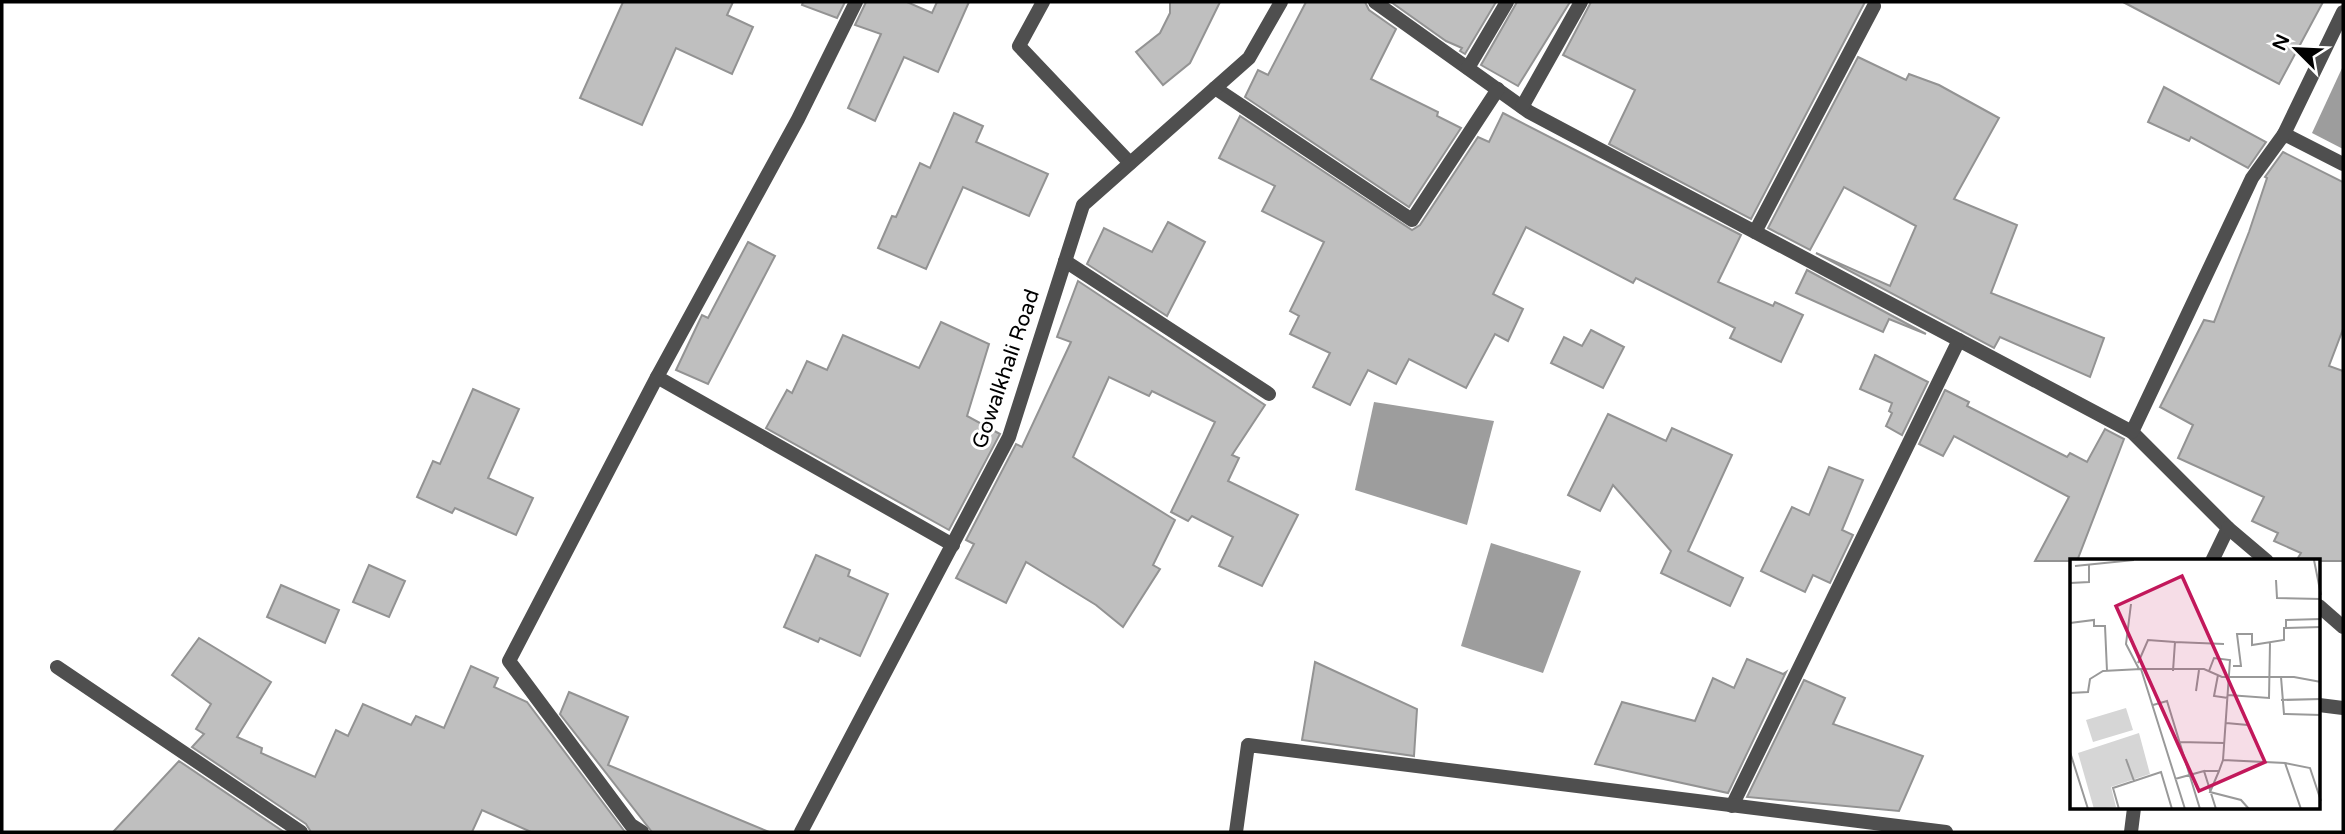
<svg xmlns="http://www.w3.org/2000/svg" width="2345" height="834" font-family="'Varela Round',sans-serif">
	<rect width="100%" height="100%" fill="#fff"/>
	<!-- water -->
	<g fill="#9d9d9d">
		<path d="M 2343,66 L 2343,149 L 2312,133 Z"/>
		<path d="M 1374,402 L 1494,421 L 1467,525 L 1355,490 Z"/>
		<path d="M 1491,543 L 1581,571 L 1543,673 L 1461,646 Z"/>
	</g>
	<!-- building -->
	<g fill="#bfbfbf" stroke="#939393" stroke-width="2">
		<path d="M 623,2 L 733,2 L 727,15 L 753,27 L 732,74 L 676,48 L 642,125 L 580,98 Z"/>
		<path d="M 803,2 L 845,2 L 837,18 L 802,5 Z"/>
		<path d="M 866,2 L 907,2 L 932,13 L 937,2 L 969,2 L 938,72 L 904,57 L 875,121 L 848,108 L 881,34 L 855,25 Z"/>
		<path d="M 1170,2 L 1220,2 L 1190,63 L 1163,85 L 1136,52 L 1160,33 L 1170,13 Z"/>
		<path d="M 1306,2 L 1365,2 L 1369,10 L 1396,29 L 1371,79 L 1438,112 L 1437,116 L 1461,128 L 1409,207 L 1245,97 L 1258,70 L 1268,75 Z"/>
		<path d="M 1391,2 L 1496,2 L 1465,54 L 1460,51 L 1462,48 L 1446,41 Z"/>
		<path d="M 1517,2 L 1570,2 L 1518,86 L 1481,65 Z"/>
		<path d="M 1591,2 L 1865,2 L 1751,219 L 1609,144 L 1635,90 L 1563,55 Z"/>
		<path d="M 2123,2 L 2323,2 L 2279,84 Z"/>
		<path d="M 1858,57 L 1906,80 L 1909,74 L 1939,85 L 1999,118 L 1954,199 L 2017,225 L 1991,293 L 2104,338 L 2090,377 L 2000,337 L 1994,348 L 1816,253 L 1890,286 L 1916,226 L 1844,187 L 1810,250 L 1768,228 Z"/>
		<path d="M 2164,87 L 2266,142 L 2248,168 L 2191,137 L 2189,141 L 2148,122 Z"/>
		<path d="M 954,113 L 983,126 L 976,142 L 1048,174 L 1029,216 L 963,187 L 926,269 L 878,248 L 892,216 L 896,217 L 920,163 L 930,168 Z"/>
		<path d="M 1503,113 L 1741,235 L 1718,282 L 1773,306 L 1775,302 L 1803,315 L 1781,362 L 1730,338 L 1735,328 L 1636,278 L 1633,283 L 1526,227 L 1493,294 L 1523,309 L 1508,341 L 1495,334 L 1466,388 L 1409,359 L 1396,384 L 1368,370 L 1350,405 L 1313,387 L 1330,353 L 1290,334 L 1299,316 L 1290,311 L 1324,242 L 1262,211 L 1275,186 L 1219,158 L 1240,116 L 1412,230 L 1420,225 L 1478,137 L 1489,142 Z"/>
		<path d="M 2283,152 L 2343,182 L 2343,329 L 2329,366 L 2343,371 L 2343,561 L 2296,561 L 2301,553 L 2274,541 L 2278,533 L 2252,521 L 2264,497 L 2178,458 L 2193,425 L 2160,407 L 2204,320 L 2214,322 L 2249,232 L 2267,178 L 2265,177 Z"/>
		<path d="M 1168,222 L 1205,242 L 1167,316 L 1087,264 L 1104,228 L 1152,252 Z"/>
		<path d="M 748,242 L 775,256 L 708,384 L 676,370 L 702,315 L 708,318 Z"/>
		<path d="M 1807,270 L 1926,334 L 1889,319 L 1883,332 L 1796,293 Z"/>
		<path d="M 1078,281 L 1265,405 L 1232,455 L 1239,458 L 1228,481 L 1298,515 L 1262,586 L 1219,566 L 1233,537 L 1192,516 L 1188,521 L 1171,512 L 1215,422 L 1152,391 L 1149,396 L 1109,377 L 1073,457 L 1175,520 L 1153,565 L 1160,569 L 1123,627 L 1096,605 L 1026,562 L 1006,603 L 956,578 L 974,544 L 966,540 L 1016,444 L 1022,447 L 1071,342 L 1057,337 Z"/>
		<path d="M 941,322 L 989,344 L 967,416 L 1000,434 L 949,530 L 766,428 L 787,390 L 792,393 L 807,361 L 827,370 L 843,335 L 919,368 Z"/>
		<path d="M 1591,330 L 1624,347 L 1603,388 L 1551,363 L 1564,337 L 1582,346 Z"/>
		<path d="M 1875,355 L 1928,382 L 1902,435 L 1886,426 L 1892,413 L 1889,411 L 1892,403 L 1860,389 Z"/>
		<path d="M 473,389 L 519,409 L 488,478 L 533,498 L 516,535 L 455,508 L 452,513 L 417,497 L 433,461 L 440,464 Z"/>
		<path d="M 1945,390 L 1969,402 L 1967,406 L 2067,457 L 2070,453 L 2087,462 L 2105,429 L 2124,439 L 2077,561 L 2035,561 L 2069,497 L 1954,436 L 1943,456 L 1919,444 Z"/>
		<path d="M 1608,414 L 1666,441 L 1672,428 L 1732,455 L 1688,551 L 1743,578 L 1730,606 L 1661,573 L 1671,551 L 1613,485 L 1600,511 L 1568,495 Z"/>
		<path d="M 1829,467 L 1863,480 L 1842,530 L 1853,535 L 1830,583 L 1813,575 L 1805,592 L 1761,571 L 1792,507 L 1809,515 Z"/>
		<path d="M 816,555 L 850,570 L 848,576 L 888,594 L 860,656 L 820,638 L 818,642 L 784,627 Z"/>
		<path d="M 369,565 L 405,581 L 389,617 L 353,602 Z"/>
		<path d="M 281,585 L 339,610 L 325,643 L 267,617 Z"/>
		<path d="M 199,638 L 271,682 L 237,737 L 262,748 L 261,753 L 315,777 L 336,730 L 348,736 L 363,704 L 411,725 L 416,716 L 444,728 L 471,666 L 498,678 L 494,687 L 527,702 L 625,832 L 531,832 L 482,810 L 472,832 L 311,832 L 306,824 L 192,747 L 204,734 L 196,729 L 211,704 L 172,675 Z"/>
		<path d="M 1747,659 L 1783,674 L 1786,672 L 1728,793 L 1595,764 L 1622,702 L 1695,721 L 1713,678 L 1734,688 Z"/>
		<path d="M 1315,662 L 1417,709 L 1414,756 L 1302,740 Z"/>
		<path d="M 1804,680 L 1845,698 L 1833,724 L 1923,756 L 1899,811 L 1747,797 Z"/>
		<path d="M 569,692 L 628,717 L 608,765 L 769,832 L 652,832 L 560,714 Z"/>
		<path d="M 179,761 L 284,832 L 113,832 Z"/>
	</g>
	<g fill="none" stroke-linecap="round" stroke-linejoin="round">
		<!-- street -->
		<g stroke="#4f4f4f" stroke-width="14">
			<path d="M 856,2 L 798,119 L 657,377 L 953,545"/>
			<path d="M 1043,2 L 1019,46 L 1130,163"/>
			<path d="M 1375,2 L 1529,112 L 2132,432 L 2228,528 L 2212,561"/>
			<path d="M 1468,68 L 1507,2"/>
			<path d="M 1215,88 L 1412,220 L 1498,89"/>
			<path d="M 1522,107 L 1581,2"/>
			<path d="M 2284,134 L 2343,164"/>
			<path d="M 1755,232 L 1874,6"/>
			<path d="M 1065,261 L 1269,394"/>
			<path d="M 2132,432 L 2252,178 L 2284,134 L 2343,12"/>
			<path d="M 2228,528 L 2267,561"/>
			<path d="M 2319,606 L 2343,627"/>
			<path d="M 57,667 L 301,832"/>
			<path d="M 2319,705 L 2343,708"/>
			<path d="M 1732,806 L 1959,340"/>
			<path d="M 642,832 L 631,825 L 509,661 L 657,377"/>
			<path d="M 801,832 L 1009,437 L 1083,205 L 1249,58 L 1281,2"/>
			<path d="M 1236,832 L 1248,745 L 1946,832"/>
			<path d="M 2131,832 L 2134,808"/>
		</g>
	</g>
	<g text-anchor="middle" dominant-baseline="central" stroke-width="6" stroke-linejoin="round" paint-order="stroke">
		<!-- street labels -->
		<g font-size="21" fill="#000" stroke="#fff">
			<text transform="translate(1006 369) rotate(-71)">Gowalkhali Road</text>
		</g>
	</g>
	<!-- overview -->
	<g transform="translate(2070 559)">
		<rect width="250" height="250" fill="#fff"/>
		<path d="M 56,149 L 63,171 L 23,183 L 16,161 ZM 69,174 L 80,215 L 41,228 L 46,248 L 24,250 L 8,194 Z" fill="#d6d6d6"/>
		<path fill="none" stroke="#999" stroke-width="2" d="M 244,1 L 251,36M 5,7 L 64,1M 206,21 L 207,39 L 251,40M 0,24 L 19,23 L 19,6M 61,45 L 56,85 L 69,110M 0,64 L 24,61 L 24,67 L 35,67 L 37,112M 216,69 L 216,61 L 251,60M 68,104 L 78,81 L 105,83M 163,107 L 171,107 L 167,75 L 182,75 L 182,86 L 214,81 L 214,69 L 251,68M 71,110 L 115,250M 103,112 L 105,83 L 154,85M 148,116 L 144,137 L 158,139M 211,118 L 214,155 L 251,156M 126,132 L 129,111M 0,134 L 18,133 L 20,120 L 33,112 L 71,110 L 134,110 L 152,118 L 224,118 L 251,123M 158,136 L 199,139 L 200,84M 211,141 L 251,140M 83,146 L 97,142 L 130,250M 156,164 L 178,166M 109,183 L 154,184M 0,193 L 18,250M 56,200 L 64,222M 153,201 L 215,204 L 231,250M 215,204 L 240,209 L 251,242M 134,212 L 149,212 L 153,201 L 160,101 L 144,99 L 139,112M 149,212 L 140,233 L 171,241 L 179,250M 105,220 L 134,212 L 146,250M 49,250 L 43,229 L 91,213 L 102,250"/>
		<path fill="#c2185b" fill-opacity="0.15" stroke="#c2185b" stroke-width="3.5" d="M 112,17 L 195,203 L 129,232 L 46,47 Z"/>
		<rect width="250" height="250" fill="none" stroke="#000" stroke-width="3.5"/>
	</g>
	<!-- border -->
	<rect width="2345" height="834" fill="none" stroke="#000000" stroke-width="7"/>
	<!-- north arrow -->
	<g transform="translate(2296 49) rotate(294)" stroke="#ffffff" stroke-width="5" paint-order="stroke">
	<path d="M0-5L12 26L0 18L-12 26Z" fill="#000000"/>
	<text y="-10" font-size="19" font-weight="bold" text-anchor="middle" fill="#000000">N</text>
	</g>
</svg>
